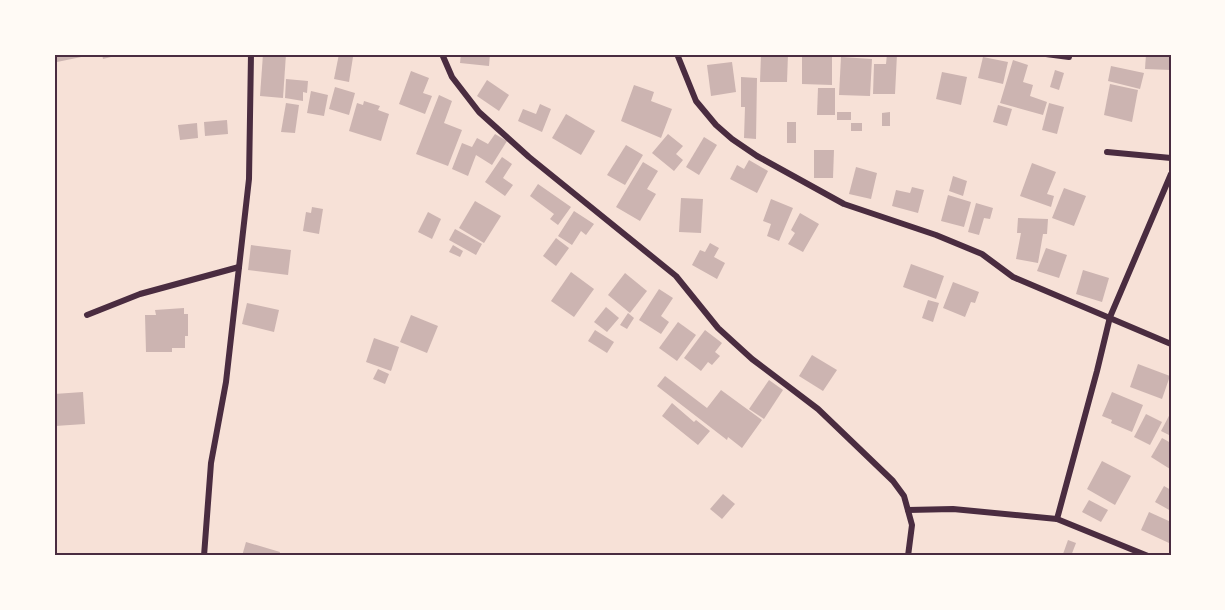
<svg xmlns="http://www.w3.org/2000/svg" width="1225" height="610" font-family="'Fira Sans Condensed',sans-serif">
	<rect width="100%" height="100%" fill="#f7e1d7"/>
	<!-- building -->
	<g fill="#ccb4b1">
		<path d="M 56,54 L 91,54 L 91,55 L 57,62 Z"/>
		<path d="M 102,54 L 119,54 L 119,55 L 103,59 Z"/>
		<path d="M 263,54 L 286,54 L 283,98 L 260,96 Z"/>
		<path d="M 339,54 L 353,57 L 349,82 L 334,79 Z"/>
		<path d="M 461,54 L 490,54 L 489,66 L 460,63 Z"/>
		<path d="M 761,54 L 788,54 L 787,82 L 760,82 Z"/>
		<path d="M 802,54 L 832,54 L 832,85 L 802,84 Z"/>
		<path d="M 887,54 L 897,54 L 895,94 L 873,94 L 874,64 L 886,64 Z"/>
		<path d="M 1146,54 L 1171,54 L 1171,70 L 1145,69 Z"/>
		<path d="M 841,57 L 872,59 L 870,96 L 839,95 Z"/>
		<path d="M 983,57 L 1008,62 L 1003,84 L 978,78 Z"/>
		<path d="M 1013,60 L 1028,65 L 1023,82 L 1033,85 L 1030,96 L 1047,102 L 1043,115 L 1000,103 Z"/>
		<path d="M 732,62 L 736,92 L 711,96 L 707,65 Z"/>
		<path d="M 1111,66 L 1144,73 L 1140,89 L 1108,81 Z"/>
		<path d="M 1055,70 L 1064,73 L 1059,90 L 1050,87 Z"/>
		<path d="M 411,71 L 429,78 L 423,93 L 432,96 L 425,114 L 399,104 Z"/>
		<path d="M 942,72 L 967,77 L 961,105 L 936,99 Z"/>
		<path d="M 741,77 L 757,78 L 756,139 L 744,138 L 745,107 L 741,107 Z"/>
		<path d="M 286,79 L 308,81 L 307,93 L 303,92 L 303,101 L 285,98 Z"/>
		<path d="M 487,80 L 509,95 L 499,111 L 477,96 Z"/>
		<path d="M 1110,84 L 1138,90 L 1132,122 L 1104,115 Z"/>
		<path d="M 634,85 L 654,92 L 651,101 L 672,109 L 661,138 L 621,121 Z"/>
		<path d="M 335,87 L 355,93 L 349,115 L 329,109 Z"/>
		<path d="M 818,88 L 835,88 L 835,115 L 817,115 Z"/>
		<path d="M 311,91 L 328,95 L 324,116 L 307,113 Z"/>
		<path d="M 439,95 L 452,101 L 444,123 L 462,130 L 448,166 L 416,154 Z"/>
		<path d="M 364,101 L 380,106 L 378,110 L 389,114 L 381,141 L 349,131 L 357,103 L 363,105 Z"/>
		<path d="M 286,103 L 299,105 L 295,133 L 281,132 Z"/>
		<path d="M 1049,103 L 1064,107 L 1057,134 L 1042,130 Z"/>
		<path d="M 540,104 L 551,109 L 542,132 L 518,121 L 523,109 L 536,114 Z"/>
		<path d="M 998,105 L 1012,109 L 1007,126 L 993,122 Z"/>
		<rect x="837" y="112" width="14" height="8"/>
		<path d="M 890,112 L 890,126 L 882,126 L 882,113 Z"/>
		<path d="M 566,114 L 595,131 L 581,155 L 552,138 Z"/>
		<path d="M 227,120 L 228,134 L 205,136 L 204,122 Z"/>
		<rect x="787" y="122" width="9" height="21"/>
		<path d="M 197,123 L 198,138 L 180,140 L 178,125 Z"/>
		<rect x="851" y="123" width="11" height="8"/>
		<path d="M 495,134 L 507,141 L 492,165 L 476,155 L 468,176 L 452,169 L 462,143 L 472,147 L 477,138 L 488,144 Z"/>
		<path d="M 668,134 L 683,146 L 676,154 L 683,160 L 674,171 L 652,153 Z"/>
		<path d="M 704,137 L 717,145 L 699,175 L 686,167 Z"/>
		<path d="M 626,145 L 643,155 L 625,185 L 607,175 Z"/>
		<path d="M 814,150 L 834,150 L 833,178 L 814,178 Z"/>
		<path d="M 502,157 L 512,164 L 503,178 L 513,185 L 505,196 L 485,182 Z"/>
		<path d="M 749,160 L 768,171 L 757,193 L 730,179 L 737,165 L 744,169 Z"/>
		<path d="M 643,162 L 658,171 L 647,189 L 656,194 L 640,221 L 616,207 Z"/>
		<path d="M 1032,163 L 1056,172 L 1047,194 L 1054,196 L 1051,207 L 1020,196 Z"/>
		<path d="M 856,167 L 877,173 L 871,199 L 849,194 Z"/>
		<path d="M 953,176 L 967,181 L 963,196 L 949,191 Z"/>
		<path d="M 538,184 L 571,207 L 558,225 L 550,219 L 554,214 L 530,196 Z"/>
		<path d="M 912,187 L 924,190 L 918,213 L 892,206 L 896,190 L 910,193 Z"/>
		<path d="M 1064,188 L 1086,196 L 1074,226 L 1052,218 Z"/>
		<path d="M 948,195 L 971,202 L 964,227 L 941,221 Z"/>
		<path d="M 681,198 L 703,199 L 701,233 L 679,232 Z"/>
		<path d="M 771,199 L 793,208 L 779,241 L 767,236 L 771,224 L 763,221 Z"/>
		<path d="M 475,201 L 501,216 L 484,243 L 459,228 Z"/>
		<path d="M 976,203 L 993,208 L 990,219 L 984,218 L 979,235 L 968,232 Z"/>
		<path d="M 312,207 L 323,209 L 319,234 L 303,231 L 306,212 L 311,213 Z"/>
		<path d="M 574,211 L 594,224 L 586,235 L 581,231 L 572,245 L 558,236 Z"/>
		<path d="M 428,212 L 441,219 L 432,239 L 418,232 Z"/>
		<path d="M 800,213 L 819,224 L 803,252 L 788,244 L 795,233 L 791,230 Z"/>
		<path d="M 1018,218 L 1048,219 L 1047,234 L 1043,234 L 1038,263 L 1016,259 L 1021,233 L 1017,233 Z"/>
		<path d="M 455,229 L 482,244 L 476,255 L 449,240 Z"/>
		<path d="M 556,238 L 569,248 L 556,266 L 543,256 Z"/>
		<path d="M 710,243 L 719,248 L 714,257 L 725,263 L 717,279 L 692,265 L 700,250 L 705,252 Z"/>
		<path d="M 251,245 L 291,250 L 288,275 L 248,270 Z"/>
		<path d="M 453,245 L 463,251 L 460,257 L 449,252 Z"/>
		<path d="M 1046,248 L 1067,255 L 1059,278 L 1037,271 Z"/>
		<path d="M 911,264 L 944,276 L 936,299 L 903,287 Z"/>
		<path d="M 1083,270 L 1109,278 L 1102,302 L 1076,294 Z"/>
		<path d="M 571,272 L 594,289 L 574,317 L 551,301 Z"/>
		<path d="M 625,273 L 647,291 L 630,313 L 608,295 Z"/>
		<path d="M 953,282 L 979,292 L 975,303 L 971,302 L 965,317 L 943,308 Z"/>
		<path d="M 659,289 L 673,298 L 661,316 L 669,322 L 661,334 L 639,320 Z"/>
		<path d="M 928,300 L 939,303 L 933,322 L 922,318 Z"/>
		<path d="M 247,303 L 279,310 L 274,332 L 242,324 Z"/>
		<path d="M 606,307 L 619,318 L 607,332 L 594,322 Z"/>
		<path d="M 184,308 L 184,314 L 188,314 L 188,336 L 185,336 L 185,348 L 172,348 L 172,352 L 146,352 L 145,315 L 156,315 L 155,310 Z"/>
		<path d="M 628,313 L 634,318 L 627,329 L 620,325 Z"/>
		<path d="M 411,315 L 438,326 L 427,353 L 400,342 Z"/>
		<path d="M 678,322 L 696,335 L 677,361 L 659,348 Z"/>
		<path d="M 595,330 L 614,342 L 607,353 L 588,341 Z"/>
		<path d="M 705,330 L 722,343 L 715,352 L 720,356 L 712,365 L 708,362 L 701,371 L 684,358 Z"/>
		<path d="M 374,338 L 399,347 L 391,371 L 366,362 Z"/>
		<path d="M 812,355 L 837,370 L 823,391 L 799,376 Z"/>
		<path d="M 1138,364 L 1170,376 L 1162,399 L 1130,387 Z"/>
		<path d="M 378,369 L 389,374 L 385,384 L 373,379 Z"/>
		<path d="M 665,376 L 707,408 L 721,390 L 762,420 L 742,448 L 728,437 L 727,440 L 657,386 Z"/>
		<path d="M 769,380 L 783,390 L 764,419 L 749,409 Z"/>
		<path d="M 83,392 L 85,424 L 55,426 L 54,394 Z"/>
		<path d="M 1112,392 L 1143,405 L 1132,432 L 1111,423 L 1112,420 L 1102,416 Z"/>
		<path d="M 672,403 L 694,422 L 696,420 L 710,431 L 698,445 L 662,416 Z"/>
		<path d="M 1171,412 L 1171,436 L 1161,431 Z"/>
		<path d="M 1146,414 L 1162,422 L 1150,445 L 1134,437 Z"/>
		<path d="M 1162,438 L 1171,443 L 1170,469 L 1151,457 Z"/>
		<path d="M 1102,461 L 1131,476 L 1115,505 L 1087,489 Z"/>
		<path d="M 1164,486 L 1171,490 L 1171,511 L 1155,502 Z"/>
		<path d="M 723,494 L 735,504 L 722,519 L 710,509 Z"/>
		<path d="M 1089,500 L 1108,510 L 1101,522 L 1082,512 Z"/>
		<path d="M 1149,512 L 1171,522 L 1169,543 L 1141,530 Z"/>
		<path d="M 1068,540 L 1076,543 L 1071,556 L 1063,554 Z"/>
		<path d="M 246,542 L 280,552 L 279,556 L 242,556 Z"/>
	</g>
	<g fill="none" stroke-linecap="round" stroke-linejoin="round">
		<!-- minor -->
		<g stroke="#4a2c40" stroke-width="6">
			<path d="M 442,54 L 452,77 L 479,112 L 529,157 L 676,276 L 718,328 L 752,359 L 818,409 L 893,481 L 904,496 L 912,525 L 908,556"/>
			<path d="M 677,54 L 696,101 L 716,125 L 732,139 L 757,156 L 844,204 L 936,235 L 982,254 L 1013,277 L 1171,344"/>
			<path d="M 1046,54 L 1069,57"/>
			<path d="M 1107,152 L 1171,158"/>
			<path d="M 87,315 L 140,294 L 239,267"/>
			<path d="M 908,510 L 953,509 L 1057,519 L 1148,556"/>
			<path d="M 1057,519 L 1097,371 L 1110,317 L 1171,174"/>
			<path d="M 204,556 L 211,463 L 226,382 L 249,179 L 251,54"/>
		</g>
	</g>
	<!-- border -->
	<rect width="1225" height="610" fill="none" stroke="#fffaf5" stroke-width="111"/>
	<rect x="56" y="56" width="1114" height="498" fill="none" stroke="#4a2c40" stroke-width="2"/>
</svg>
